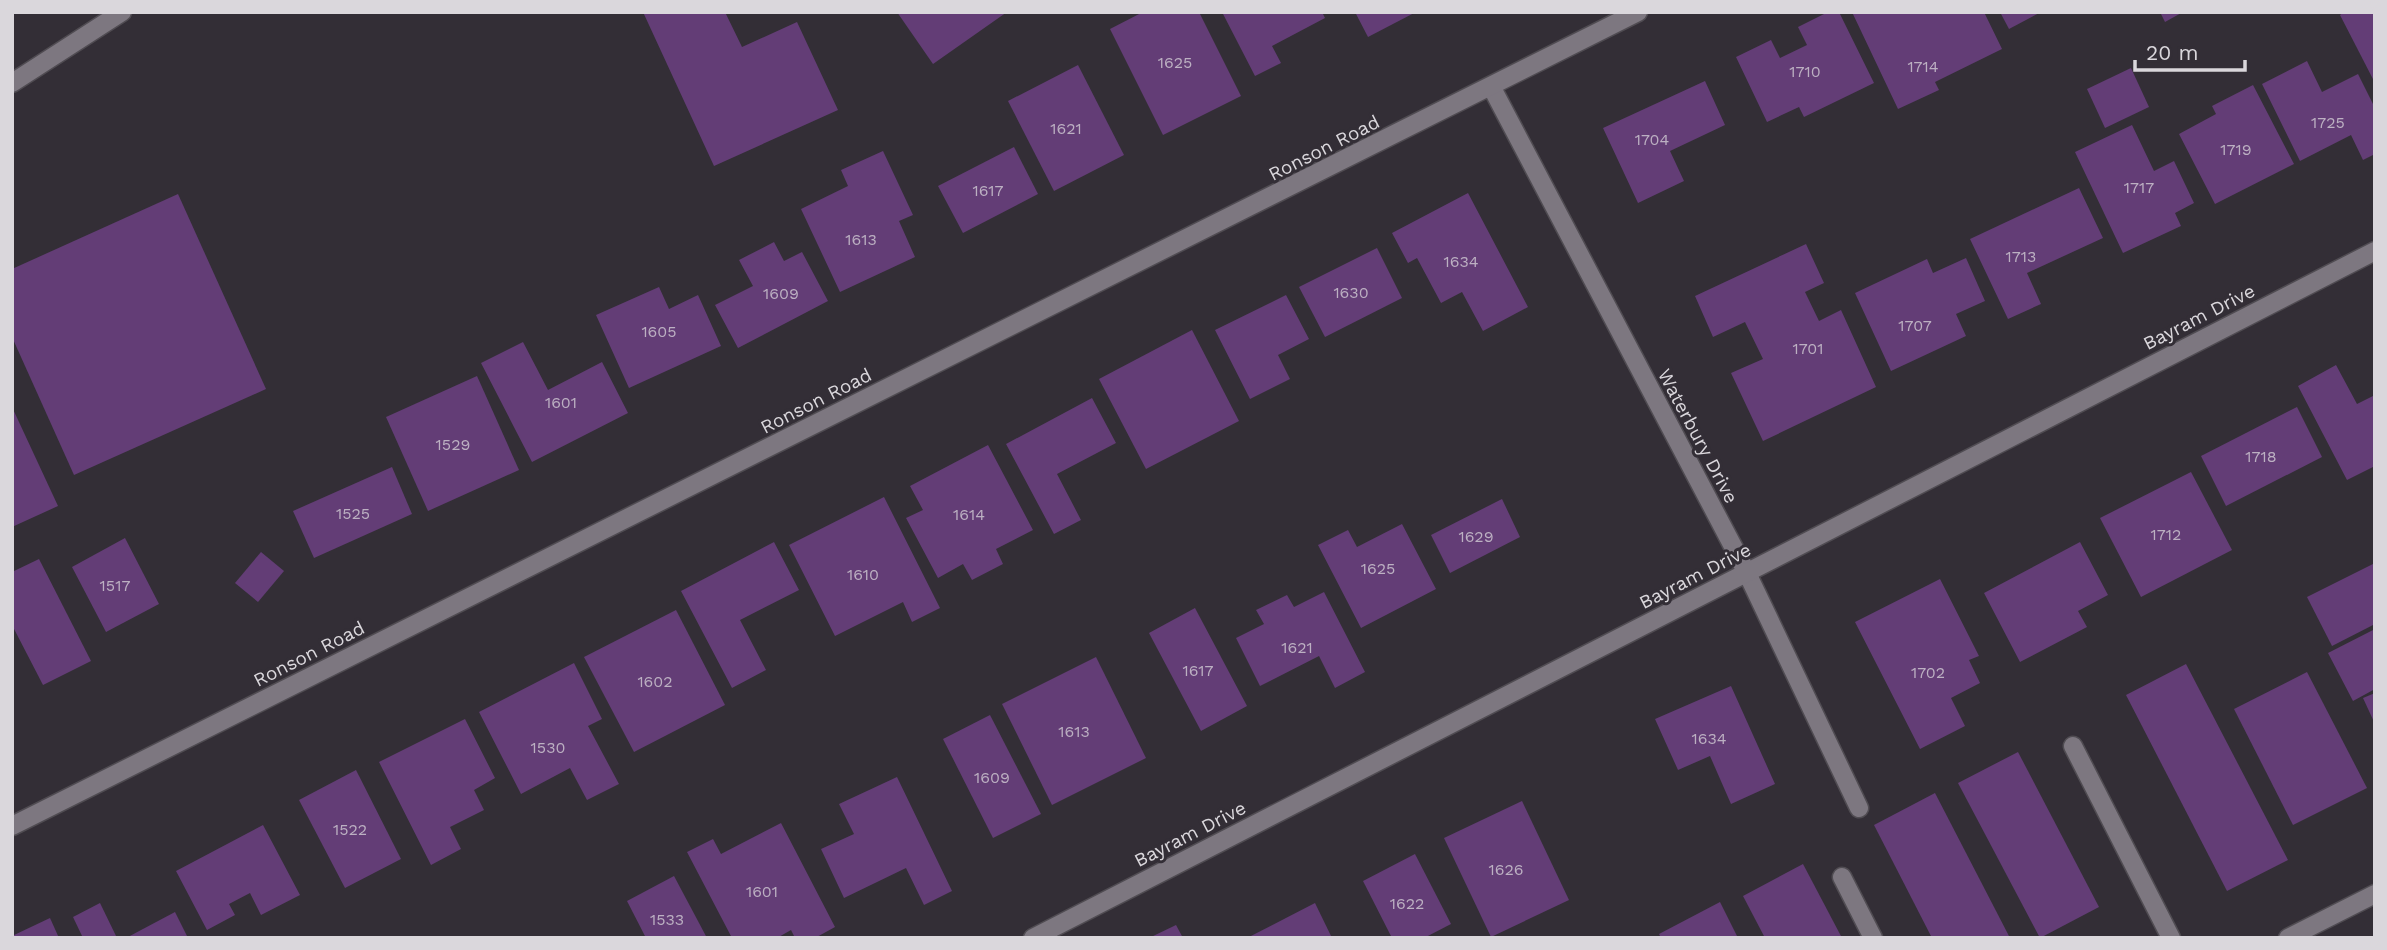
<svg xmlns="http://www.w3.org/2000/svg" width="2387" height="950" font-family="'Work Sans',sans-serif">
	<rect width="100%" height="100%" fill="#332e36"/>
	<!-- building -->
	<g fill="#633d76">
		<path d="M 643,12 L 725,12 L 742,47 L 797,22 L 838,110 L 714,166 Z"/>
		<path d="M 897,12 L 1007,12 L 933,64 Z"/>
		<path d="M 1143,12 L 1199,12 L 1241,96 L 1163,135 L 1110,29 Z"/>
		<path d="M 1222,12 L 1322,12 L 1325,18 L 1272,46 L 1281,63 L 1255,76 Z"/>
		<path d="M 1355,12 L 1416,12 L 1368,37 Z"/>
		<path d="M 1828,12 L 1839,12 L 1874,83 L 1804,117 L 1799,107 L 1767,122 L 1736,57 L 1771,40 L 1780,58 L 1807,45 L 1798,27 Z"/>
		<path d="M 1852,12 L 1984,12 L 2002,49 L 1935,82 L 1939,90 L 1898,109 Z"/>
		<path d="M 2000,12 L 2041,12 L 2009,29 Z"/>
		<path d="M 2160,12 L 2183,12 L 2165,22 Z"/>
		<path d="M 2344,12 L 2375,12 L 2375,83 L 2340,15 Z"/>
		<path d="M 2307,61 L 2322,92 L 2358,74 L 2375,108 L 2375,154 L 2363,160 L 2351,135 L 2300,161 L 2262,84 Z"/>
		<path d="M 1078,65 L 1124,155 L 1054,191 L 1008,101 Z"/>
		<path d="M 2131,68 L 2149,107 L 2105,128 L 2087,89 Z"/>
		<path d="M 1705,81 L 1725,125 L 1670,151 L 1684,181 L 1638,203 L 1603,128 Z"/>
		<path d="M 2253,85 L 2294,164 L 2215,204 L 2179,134 L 2216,114 L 2212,106 Z"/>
		<path d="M 2132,125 L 2154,171 L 2174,161 L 2194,203 L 2175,213 L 2181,226 L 2123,253 L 2075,152 Z"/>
		<path d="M 1014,147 L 1038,194 L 963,233 L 938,186 Z"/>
		<path d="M 883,151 L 913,215 L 899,221 L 915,257 L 840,292 L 801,209 L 848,186 L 841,170 Z"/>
		<path d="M 2079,188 L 2103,238 L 2027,273 L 2041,304 L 2008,319 L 1970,239 Z"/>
		<path d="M 1468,193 L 1528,307 L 1483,331 L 1462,292 L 1441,303 L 1417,258 L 1408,263 L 1392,233 Z"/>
		<path d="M 178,194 L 266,389 L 74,475 L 12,337 L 12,269 Z"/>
		<path d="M 774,242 L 784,261 L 802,252 L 828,301 L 738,348 L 715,305 L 753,286 L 739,260 Z"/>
		<path d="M 1806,244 L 1824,283 L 1805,292 L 1819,321 L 1841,310 L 1876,387 L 1763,441 L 1731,373 L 1763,359 L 1745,322 L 1713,337 L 1695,296 Z"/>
		<path d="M 1377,248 L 1402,298 L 1325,337 L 1299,287 Z"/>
		<path d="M 1966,258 L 1985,301 L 1956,314 L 1966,336 L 1891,371 L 1855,293 L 1927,259 L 1933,273 Z"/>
		<path d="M 659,287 L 669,309 L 698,295 L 721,346 L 629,388 L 596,315 Z"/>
		<path d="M 1286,295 L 1309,339 L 1278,355 L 1290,379 L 1250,399 L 1215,330 Z"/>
		<path d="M 1192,330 L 1239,421 L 1146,469 L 1099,379 Z"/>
		<path d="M 523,342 L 548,390 L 602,362 L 628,413 L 532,462 L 481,363 Z"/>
		<path d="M 2336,365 L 2357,404 L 2375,395 L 2375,466 L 2347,480 L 2298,386 Z"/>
		<path d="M 477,376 L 519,470 L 428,511 L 386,417 Z"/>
		<path d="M 1092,398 L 1116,443 L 1057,474 L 1081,520 L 1054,534 L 1006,444 Z"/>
		<path d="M 12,407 L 58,506 L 12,527 Z"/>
		<path d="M 2297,407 L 2322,457 L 2226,506 L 2201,456 Z"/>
		<path d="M 988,445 L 1033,530 L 996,549 L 1003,564 L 972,580 L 963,564 L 938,578 L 906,518 L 923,510 L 910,486 Z"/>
		<path d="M 392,467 L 412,514 L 314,558 L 293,511 Z"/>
		<path d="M 2191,472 L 2232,550 L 2141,597 L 2100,518 Z"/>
		<path d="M 884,497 L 940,608 L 912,622 L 903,602 L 835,636 L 789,545 Z"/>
		<path d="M 1502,499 L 1520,537 L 1450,573 L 1431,535 Z"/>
		<path d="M 1402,524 L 1436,589 L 1361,628 L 1318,545 L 1348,530 L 1357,547 Z"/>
		<path d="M 125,538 L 159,604 L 106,632 L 72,567 Z"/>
		<path d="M 774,542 L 799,590 L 740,620 L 766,670 L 732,688 L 681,591 Z"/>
		<path d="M 2080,542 L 2108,595 L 2078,611 L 2087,627 L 2020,662 L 1984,593 Z"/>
		<path d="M 261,552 L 284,571 L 258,602 L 235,583 Z"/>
		<path d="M 39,559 L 91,661 L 43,685 L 12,625 L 12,572 Z"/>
		<path d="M 2375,563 L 2375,624 L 2332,646 L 2307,597 Z"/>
		<path d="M 1940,579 L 1979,656 L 1969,660 L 1980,683 L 1951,698 L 1965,726 L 1920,749 L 1855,622 Z"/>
		<path d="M 1324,592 L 1365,672 L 1335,688 L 1319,656 L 1260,686 L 1236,638 L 1264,624 L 1256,610 L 1287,595 L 1294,607 Z"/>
		<path d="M 1195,608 L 1247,706 L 1201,731 L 1149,633 Z"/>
		<path d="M 676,610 L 725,705 L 634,752 L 584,657 Z"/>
		<path d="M 2375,629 L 2375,689 L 2353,701 L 2328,653 Z"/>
		<path d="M 1096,657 L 1146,758 L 1052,805 L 1002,704 Z"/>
		<path d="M 574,663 L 602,719 L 588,726 L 619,784 L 587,800 L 570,768 L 521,794 L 479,712 Z"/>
		<path d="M 2186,664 L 2288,860 L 2227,891 L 2126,695 Z"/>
		<path d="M 2307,672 L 2367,788 L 2293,825 L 2234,709 Z"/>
		<path d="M 1731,686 L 1775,784 L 1731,804 L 1710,756 L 1678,770 L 1655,719 Z"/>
		<path d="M 2375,693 L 2375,724 L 2363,698 Z"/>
		<path d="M 990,715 L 1041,814 L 993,838 L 943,739 Z"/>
		<path d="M 465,719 L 495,778 L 474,790 L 484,810 L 450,827 L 461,849 L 431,865 L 379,762 Z"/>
		<path d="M 2018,752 L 2099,907 L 2040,938 L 1958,783 Z"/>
		<path d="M 356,770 L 401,859 L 345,888 L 299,800 Z"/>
		<path d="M 897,777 L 952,891 L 924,905 L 906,868 L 844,898 L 821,849 L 854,834 L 839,804 Z"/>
		<path d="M 1935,793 L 2010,938 L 1932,938 L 1874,825 Z"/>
		<path d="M 1522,801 L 1569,900 L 1491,937 L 1444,838 Z"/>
		<path d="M 781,823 L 835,927 L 815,938 L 795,938 L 791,930 L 777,938 L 732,938 L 687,852 L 713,839 L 721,854 Z"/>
		<path d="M 263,825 L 300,895 L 261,915 L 250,893 L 229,904 L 235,915 L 207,930 L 176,871 Z"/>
		<path d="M 1415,854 L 1451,924 L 1424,938 L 1392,938 L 1363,881 Z"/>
		<path d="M 1803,864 L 1842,938 L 1765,938 L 1743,896 Z"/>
		<path d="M 674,876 L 707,938 L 646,938 L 627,901 Z"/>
		<path d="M 1720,902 L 1738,938 L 1661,938 L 1659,934 Z"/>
		<path d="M 100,903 L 117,938 L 83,938 L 73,917 Z"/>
		<path d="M 1315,903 L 1332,938 L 1247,938 Z"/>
		<path d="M 175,912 L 188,938 L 126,938 Z"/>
		<path d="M 50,918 L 59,938 L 12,938 L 12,936 Z"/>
		<path d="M 1176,925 L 1183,938 L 1149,938 Z"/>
	</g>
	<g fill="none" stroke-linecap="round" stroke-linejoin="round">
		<defs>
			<g id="minor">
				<path d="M 12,83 L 122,12"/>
				<path d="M 1492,88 L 1747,573 L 1859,808"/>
				<path d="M 2073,746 L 2171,938"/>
				<path d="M 12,826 L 1638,12"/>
				<path d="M 1842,877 L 1873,938"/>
				<path d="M 1033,938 L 2375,251"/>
				<path d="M 2288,938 L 2375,894"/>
			</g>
		</defs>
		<!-- minor casing -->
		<use href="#minor" stroke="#504c52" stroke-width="21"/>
		<!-- minor -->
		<use href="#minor" stroke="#7d7780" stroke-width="18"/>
	</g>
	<g text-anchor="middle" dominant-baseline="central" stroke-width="6" stroke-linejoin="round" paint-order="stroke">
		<!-- number labels -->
		<g font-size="16" fill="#bcb0c2">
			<text x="1175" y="62">1625</text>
			<text x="1923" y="66">1714</text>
			<text x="1805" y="71">1710</text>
			<text x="2328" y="122">1725</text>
			<text x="1066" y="128">1621</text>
			<text x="1652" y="139">1704</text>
			<text x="2236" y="149">1719</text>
			<text x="2139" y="187">1717</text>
			<text x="988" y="190">1617</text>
			<text x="861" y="239">1613</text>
			<text x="2021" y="256">1713</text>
			<text x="1461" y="261">1634</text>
			<text x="1351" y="292">1630</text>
			<text x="781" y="293">1609</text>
			<text x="1915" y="325">1707</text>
			<text x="659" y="331">1605</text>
			<text x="1808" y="348">1701</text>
			<text x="561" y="402">1601</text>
			<text x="453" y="444">1529</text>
			<text x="2261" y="456">1718</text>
			<text x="353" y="513">1525</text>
			<text x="969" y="514">1614</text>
			<text x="2166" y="534">1712</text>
			<text x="1476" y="536">1629</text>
			<text x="1378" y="568">1625</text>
			<text x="863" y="574">1610</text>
			<text x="115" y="585">1517</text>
			<text x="1297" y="647">1621</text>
			<text x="1198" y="670">1617</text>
			<text x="1928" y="672">1702</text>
			<text x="655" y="681">1602</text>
			<text x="1074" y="731">1613</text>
			<text x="1709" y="738">1634</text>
			<text x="548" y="747">1530</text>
			<text x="992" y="777">1609</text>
			<text x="350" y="829">1522</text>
			<text x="1506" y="869">1626</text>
			<text x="762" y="891">1601</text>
			<text x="1407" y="903">1622</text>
			<text x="667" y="919">1533</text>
		</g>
		<!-- street labels -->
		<g font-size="19" fill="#dad7dc" stroke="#332e36">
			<text transform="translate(1324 148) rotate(-27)">Ronson Road</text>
			<text transform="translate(2199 317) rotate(-27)">Bayram Drive</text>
			<text transform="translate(816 401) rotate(-27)">Ronson Road</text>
			<text transform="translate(1698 436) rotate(62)">Waterbury Drive</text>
			<text transform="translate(1695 576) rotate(-27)">Bayram Drive</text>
			<text transform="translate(309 654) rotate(-27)">Ronson Road</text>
			<text transform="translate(1190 834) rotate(-27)">Bayram Drive</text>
		</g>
	</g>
	<!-- border -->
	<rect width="2387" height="950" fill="none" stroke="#dad7dc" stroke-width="28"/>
	<!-- scale -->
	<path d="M2135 60v10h110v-10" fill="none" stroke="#dad7dc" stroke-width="3.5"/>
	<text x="2146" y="60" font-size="21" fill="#dad7dc" stroke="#332e36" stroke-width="5" paint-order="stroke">20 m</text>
</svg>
